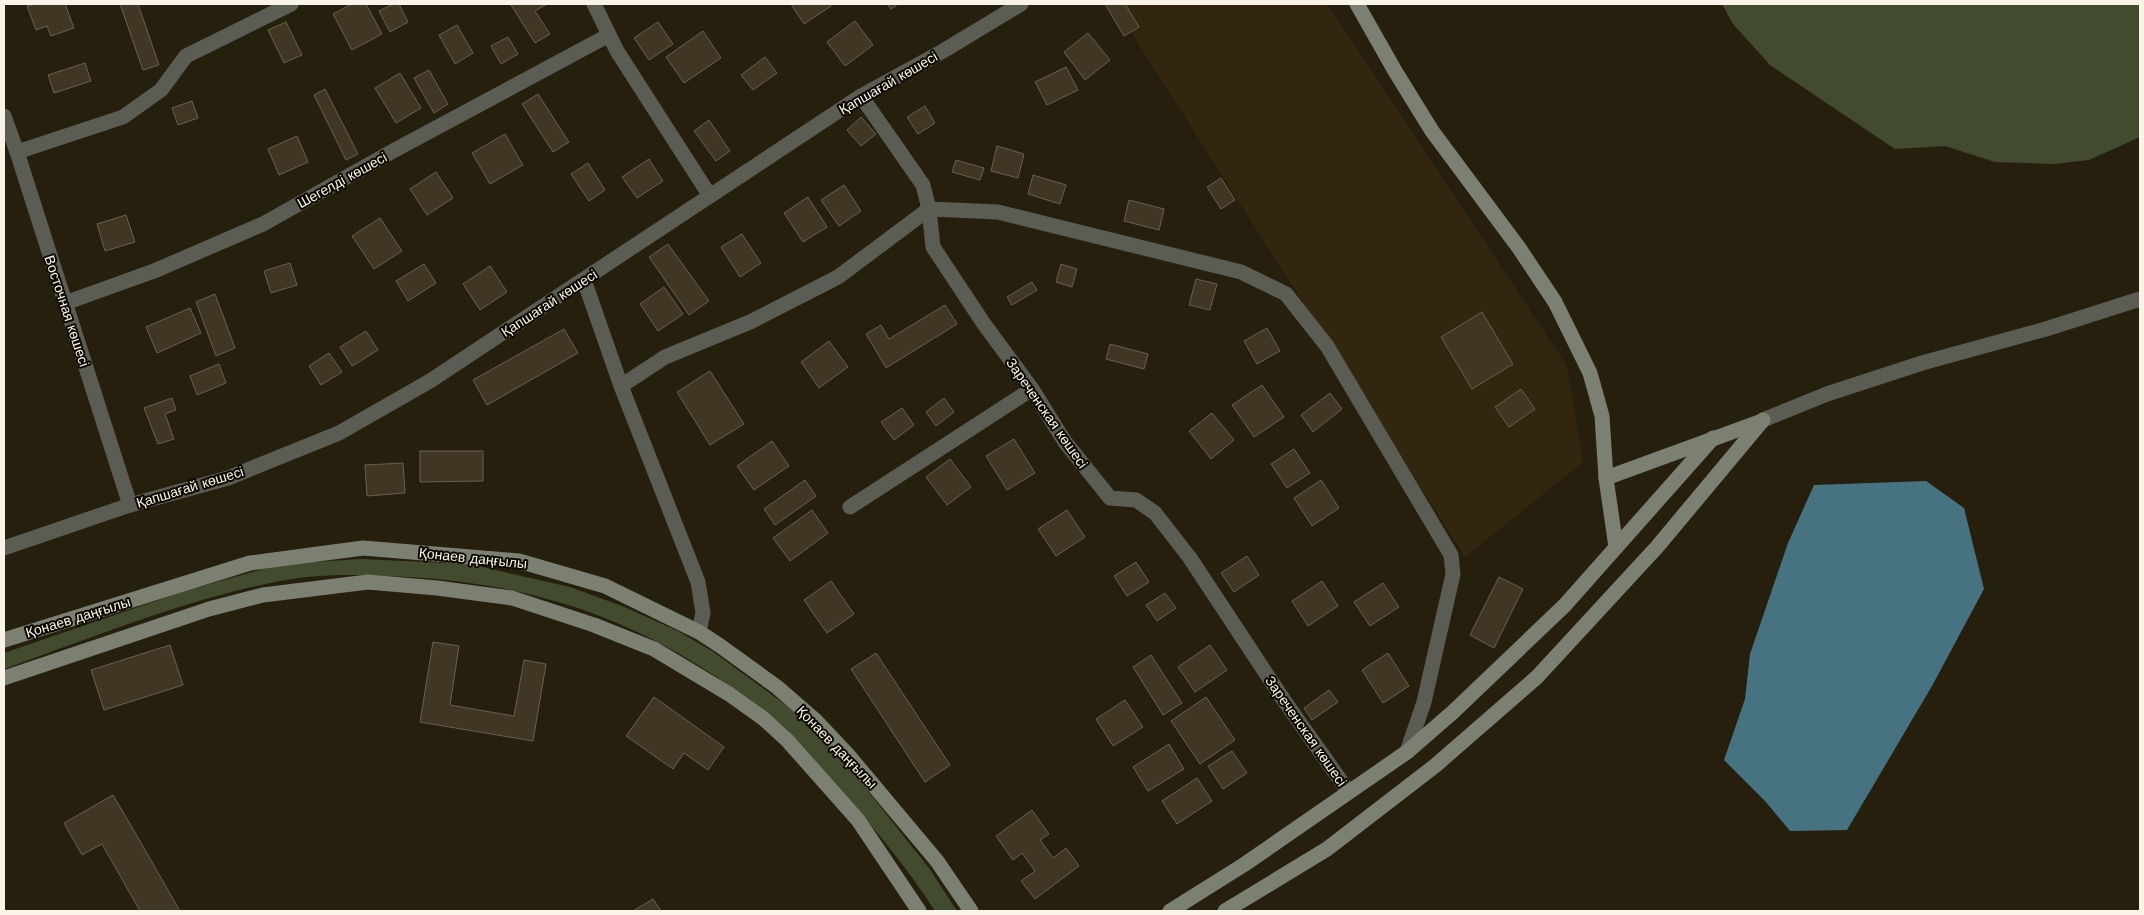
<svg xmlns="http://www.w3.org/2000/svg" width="2144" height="915" font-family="'Work Sans',sans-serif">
	<rect width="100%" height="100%" fill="#271f0e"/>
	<!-- built -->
	<path fill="#32260e" d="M 1113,4 L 1327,4 L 1567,366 L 1583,462 L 1465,557 Z"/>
	<!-- green -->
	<g fill="#434b2f">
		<path d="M 1722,4 L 2140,4 L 2140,137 L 2089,160 L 2053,164 L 1995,162 L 1945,146 L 1895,149 L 1770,65 L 1733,24 Z"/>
		<path d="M 361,559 L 469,564 L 570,587 L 622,606 L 678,631 L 712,651 L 794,711 L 840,756 L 929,868 L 957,911 L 935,911 C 908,869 876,830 843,793 C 823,771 804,745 782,725 C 765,711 747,699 730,686 C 636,620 540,587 425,578 C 378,575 327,572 280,581 C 187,599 94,637 4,669 L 4,653 L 185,591 L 281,564 Z"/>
	</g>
	<!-- water -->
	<path fill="#477282" d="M 1926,481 L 1964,508 L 1984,589 L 1932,686 L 1847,830 L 1790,831 L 1765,801 L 1724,760 L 1745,699 L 1750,654 L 1788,543 L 1814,485 Z"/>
	<!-- building -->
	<g fill="#3f3624" stroke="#6a604d">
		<path d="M 33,4 L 65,4 L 74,28 L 51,36 L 47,26 L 36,30 L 27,6 Z"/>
		<path d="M 120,4 L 138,4 L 159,65 L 143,70 Z"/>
		<path d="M 352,4 L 366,4 L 382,34 L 352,50 L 333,14 Z"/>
		<path d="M 393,4 L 399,4 L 408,22 L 390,32 L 379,11 Z"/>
		<path d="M 513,4 L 547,4 L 535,11 L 550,34 L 535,43 L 511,5 Z"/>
		<path d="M 791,4 L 830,4 L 831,6 L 804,24 Z"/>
		<path d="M 887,4 L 898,4 L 891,9 Z"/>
		<path d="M 1105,4 L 1125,4 L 1139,27 L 1124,36 Z"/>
		<path d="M 855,21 L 873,45 L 845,66 L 827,42 Z"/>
		<path d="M 286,22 L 302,55 L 284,63 L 268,30 Z"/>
		<path d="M 658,22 L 673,44 L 649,60 L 634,38 Z"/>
		<path d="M 457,25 L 473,53 L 455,64 L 439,35 Z"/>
		<path d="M 703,31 L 721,58 L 684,83 L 666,57 Z"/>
		<path d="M 1088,33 L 1110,60 L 1085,80 L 1064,52 Z"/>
		<path d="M 508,37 L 518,54 L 501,64 L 491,46 Z"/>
		<path d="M 765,57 L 777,73 L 753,90 L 741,75 Z"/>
		<path d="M 85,63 L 91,81 L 54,93 L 48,75 Z"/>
		<path d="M 1066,67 L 1078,90 L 1047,105 L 1035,82 Z"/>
		<path d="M 429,70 L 448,104 L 434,113 L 414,78 Z"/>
		<path d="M 400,73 L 421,108 L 396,123 L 375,88 Z"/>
		<path d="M 325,89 L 358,154 L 346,160 L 314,95 Z"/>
		<path d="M 538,94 L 569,142 L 553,152 L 522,104 Z"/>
		<path d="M 192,101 L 198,118 L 178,125 L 172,108 Z"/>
		<path d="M 925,106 L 935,123 L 918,134 L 907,117 Z"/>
		<path d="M 861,117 L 876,134 L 861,146 L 847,130 Z"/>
		<path d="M 709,120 L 730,151 L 716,161 L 694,131 Z"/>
		<path d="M 505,134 L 523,165 L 490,184 L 472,153 Z"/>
		<path d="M 297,136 L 308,162 L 279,175 L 268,149 Z"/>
		<path d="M 997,146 L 1024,154 L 1018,178 L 991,171 Z"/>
		<path d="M 649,159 L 663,181 L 637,198 L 622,177 Z"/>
		<path d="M 956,160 L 984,168 L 980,180 L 952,172 Z"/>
		<path d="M 588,163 L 605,190 L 589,201 L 571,174 Z"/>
		<path d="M 436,172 L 453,198 L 427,215 L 410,189 Z"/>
		<path d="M 1033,175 L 1066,185 L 1060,204 L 1028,194 Z"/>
		<path d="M 1221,178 L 1235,200 L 1221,209 L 1207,187 Z"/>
		<path d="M 844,185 L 861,211 L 839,226 L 821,200 Z"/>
		<path d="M 808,197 L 827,227 L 803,242 L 784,213 Z"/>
		<path d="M 1129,200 L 1164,209 L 1159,230 L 1124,221 Z"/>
		<path d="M 126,215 L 135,242 L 105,251 L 97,224 Z"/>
		<path d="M 380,218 L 402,251 L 374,269 L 352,236 Z"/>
		<path d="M 742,234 L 761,263 L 740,277 L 721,247 Z"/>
		<path d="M 668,244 L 709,301 L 689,315 L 649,257 Z"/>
		<path d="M 290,263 L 297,285 L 271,293 L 264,271 Z"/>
		<path d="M 424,264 L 436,283 L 408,301 L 396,281 Z"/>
		<path d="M 1061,264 L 1077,269 L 1072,287 L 1056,282 Z"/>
		<path d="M 490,266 L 507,292 L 480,310 L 463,284 Z"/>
		<path d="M 1196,279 L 1217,284 L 1210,310 L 1189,305 Z"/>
		<path d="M 1032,282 L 1037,290 L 1012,305 L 1007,297 Z"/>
		<path d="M 664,287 L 683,314 L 658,331 L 640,304 Z"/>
		<path d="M 215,294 L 235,348 L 216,356 L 196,302 Z"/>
		<path d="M 945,305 L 957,324 L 886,368 L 866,334 L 881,325 L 889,339 Z"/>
		<path d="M 190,308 L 201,333 L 157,353 L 146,327 Z"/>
		<path d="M 1482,312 L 1513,364 L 1472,389 L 1441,337 Z"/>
		<path d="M 1267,328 L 1280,351 L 1257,364 L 1244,341 Z"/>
		<path d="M 564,329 L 578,353 L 487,405 L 473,380 Z"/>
		<path d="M 366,331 L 378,350 L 352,366 L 340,347 Z"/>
		<path d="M 829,341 L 848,367 L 819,388 L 801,362 Z"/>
		<path d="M 1110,344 L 1148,354 L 1144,369 L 1106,359 Z"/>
		<path d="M 329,353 L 342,372 L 321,385 L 309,366 Z"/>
		<path d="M 219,364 L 226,383 L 197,395 L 190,376 Z"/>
		<path d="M 710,371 L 744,424 L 710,445 L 677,392 Z"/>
		<path d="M 1262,385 L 1284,417 L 1254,437 L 1232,405 Z"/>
		<path d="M 1521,389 L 1535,409 L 1509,427 L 1495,407 Z"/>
		<path d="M 1330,393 L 1342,409 L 1313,432 L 1301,415 Z"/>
		<path d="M 172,398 L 176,410 L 165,414 L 174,439 L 158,444 L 144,408 Z"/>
		<path d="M 944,398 L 954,412 L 936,426 L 926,412 Z"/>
		<path d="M 902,408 L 914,425 L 894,440 L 881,422 Z"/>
		<path d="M 1212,413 L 1234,440 L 1211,459 L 1189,431 Z"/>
		<path d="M 1014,439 L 1035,473 L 1007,490 L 986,456 Z"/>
		<path d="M 772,441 L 789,466 L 754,490 L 737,466 Z"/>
		<path d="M 1294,449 L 1310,473 L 1287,488 L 1271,464 Z"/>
		<path d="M 420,451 L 483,451 L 483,481 L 420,482 Z"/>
		<path d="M 950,459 L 971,487 L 947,505 L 926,477 Z"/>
		<path d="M 403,463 L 405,493 L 367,496 L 365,465 Z"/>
		<path d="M 805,480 L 816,496 L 775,525 L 764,509 Z"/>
		<path d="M 1321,480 L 1339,508 L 1312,526 L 1294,498 Z"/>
		<path d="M 812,510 L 828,533 L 790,561 L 773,538 Z"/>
		<path d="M 1067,510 L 1085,537 L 1056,556 L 1038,529 Z"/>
		<path d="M 1247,556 L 1259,575 L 1234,592 L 1221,573 Z"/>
		<path d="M 1136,562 L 1149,582 L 1127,596 L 1114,576 Z"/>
		<path d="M 1499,577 L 1523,589 L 1494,648 L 1470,635 Z"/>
		<path d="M 831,581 L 854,614 L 827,633 L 804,600 Z"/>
		<path d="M 1322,581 L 1338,606 L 1308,626 L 1292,601 Z"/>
		<path d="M 1383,583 L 1399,607 L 1370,626 L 1354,602 Z"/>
		<path d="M 1165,593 L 1176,608 L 1157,621 L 1146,605 Z"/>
		<path d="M 433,642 L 459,646 L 450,705 L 514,716 L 524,660 L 546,664 L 533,741 L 420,722 Z"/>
		<path d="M 170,645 L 183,685 L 104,710 L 91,670 Z"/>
		<path d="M 1210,645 L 1227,670 L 1195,692 L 1178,667 Z"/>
		<path d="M 876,653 L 950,765 L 925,782 L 851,669 Z"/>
		<path d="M 1388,653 L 1409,686 L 1383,703 L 1362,670 Z"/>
		<path d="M 1151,655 L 1182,703 L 1163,715 L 1133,667 Z"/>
		<path d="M 1329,690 L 1338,702 L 1312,720 L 1304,708 Z"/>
		<path d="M 654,697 L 724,747 L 708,770 L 684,753 L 673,769 L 626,736 Z"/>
		<path d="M 1206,697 L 1235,740 L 1200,764 L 1171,721 Z"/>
		<path d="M 1125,700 L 1143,727 L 1113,746 L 1096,719 Z"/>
		<path d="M 1169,744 L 1184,769 L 1148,791 L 1133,767 Z"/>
		<path d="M 1232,751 L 1247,773 L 1223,789 L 1208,766 Z"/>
		<path d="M 1197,778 L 1212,801 L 1177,824 L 1162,801 Z"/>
		<path d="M 113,795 L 133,829 L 180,911 L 140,911 L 102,844 L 82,855 L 64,823 Z"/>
		<path d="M 1032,810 L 1049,834 L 1040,840 L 1053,858 L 1066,848 L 1079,866 L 1035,899 L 1021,881 L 1035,871 L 1022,853 L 1013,860 L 996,836 Z"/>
		<path d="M 653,899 L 661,911 L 633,911 Z"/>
	</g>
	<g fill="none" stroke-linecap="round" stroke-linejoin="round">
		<!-- street -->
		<g stroke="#5b5d54" stroke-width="15">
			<path d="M 594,4 L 617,51 L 710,196"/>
			<path d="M 861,96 L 923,185 L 929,209 L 933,247 L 984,324 L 1032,389 L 1065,442 L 1110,498 L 1136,500 L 1155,513 L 1190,558 L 1283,699 L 1348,791"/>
			<path d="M 4,116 L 17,152 L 130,505"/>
			<path d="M 17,152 L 123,117 L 161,90 L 186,56 L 291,4"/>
			<path d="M 584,280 L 621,386 L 698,582 L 703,613 L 699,632"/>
			<path d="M 65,303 L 154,271 L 263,224 L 393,151 L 609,35"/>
			<path d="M 621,386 L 665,357 L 750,322 L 838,277 L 929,209 L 998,212 L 1241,272 L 1286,294 L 1327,346 L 1451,555 L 1453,574 L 1424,702 L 1407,752"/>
			<path d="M 1763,420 L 1827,394 L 1922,363 L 2046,329 L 2140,299"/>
			<path d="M 850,507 L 1032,389"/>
			<path d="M 4,548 L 130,505 L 228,478 L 339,433 L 430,381 L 861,96 L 943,51 L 1021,4"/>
		</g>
		<!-- secondary -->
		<g stroke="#7c8072" stroke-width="15">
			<path d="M 1357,4 L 1395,71 L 1432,131 L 1519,248 L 1555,302 L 1590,373 L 1602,416 L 1606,478 L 1616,547"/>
			<path d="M 1606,478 L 1762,421"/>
			<path d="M 4,640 L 250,563 L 363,548 L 519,561 L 605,586 L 699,632 L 719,645 L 777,687 L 816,721 L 849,756 L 937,861 L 971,911"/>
			<path d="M 4,678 L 209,609 L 263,595 L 368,582 L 437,588 L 512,598 L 594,625 L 654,649 L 729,694 L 764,719 L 787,740 L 858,820 L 919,911"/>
			<path d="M 1170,911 L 1245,864 L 1407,752 L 1453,712 L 1565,605 L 1713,438"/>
			<path d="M 1225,911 L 1327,849 L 1436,765 L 1537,677 L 1657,547 L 1763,420"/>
		</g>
	</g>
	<g text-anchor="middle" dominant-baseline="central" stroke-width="4" stroke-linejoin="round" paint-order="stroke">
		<!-- street labels -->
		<g font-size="14" fill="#f9f3e8" stroke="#0d0904">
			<text transform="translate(888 83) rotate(-30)">Қапшағай көшесі</text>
			<text transform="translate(342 180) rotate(-29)">Шегелді көшесі</text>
			<text transform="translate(549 303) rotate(-33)">Қапшағай көшесі</text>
			<text transform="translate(67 311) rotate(72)">Восточная көшесі</text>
			<text transform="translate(1047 413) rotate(55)">Зареченская көшесі</text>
			<text transform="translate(190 487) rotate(-17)">Қапшағай көшесі</text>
			<text transform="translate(473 558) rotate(6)">Қонаев даңғылы</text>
			<text transform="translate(78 617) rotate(-17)">Қонаев даңғылы</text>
			<text transform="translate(1306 731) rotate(55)">Зареченская көшесі</text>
			<text transform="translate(837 747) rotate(46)">Қонаев даңғылы</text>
		</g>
	</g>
	<!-- border -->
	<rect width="2144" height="915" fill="none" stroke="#f9f3e8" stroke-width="10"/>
</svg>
